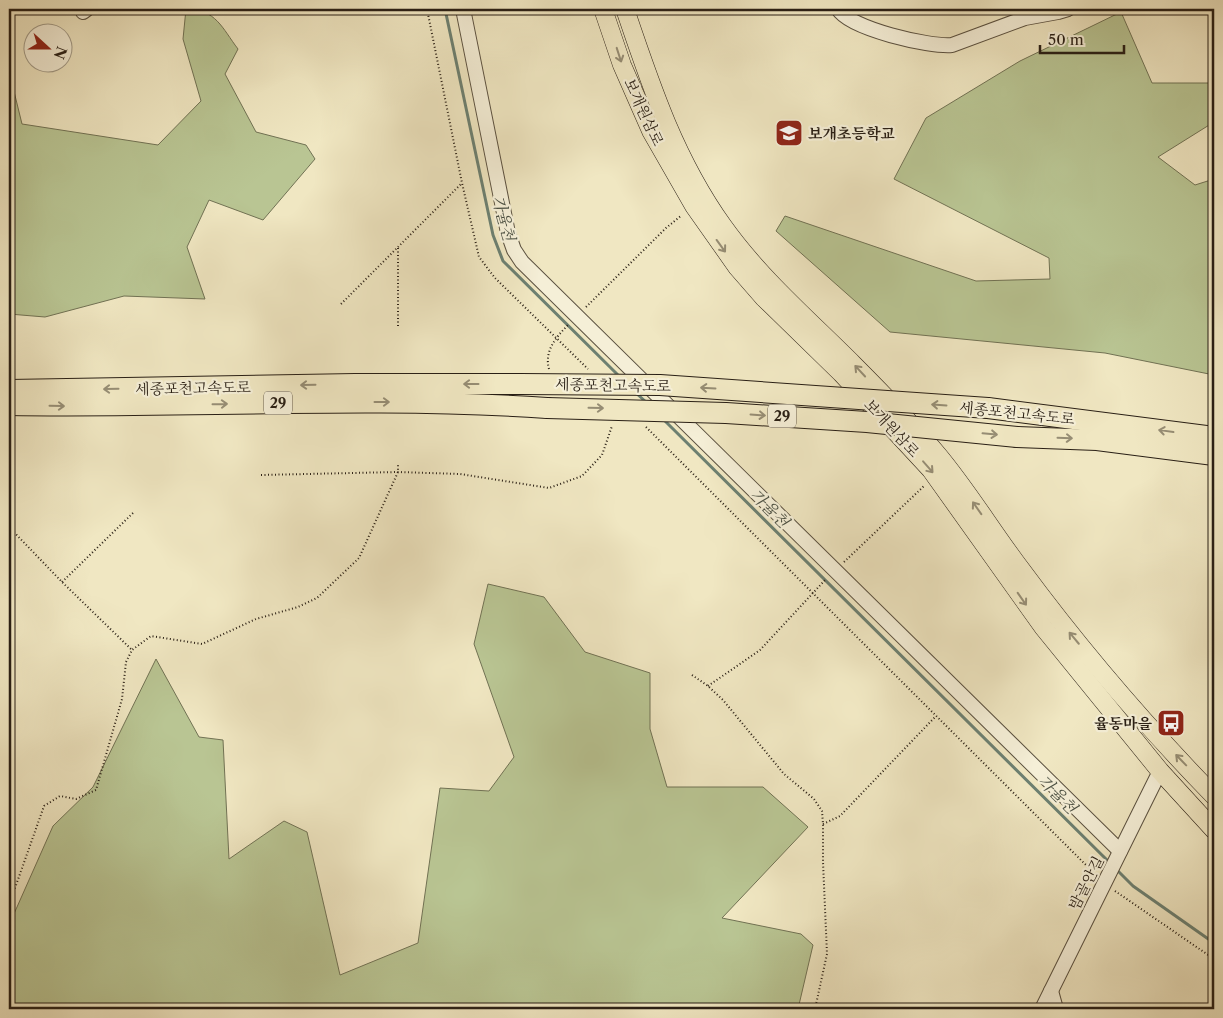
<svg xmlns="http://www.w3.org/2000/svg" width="1223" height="1018" font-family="'Libre Caslon Text','Noto Serif KR',serif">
	<rect width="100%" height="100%" fill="#f0e7c2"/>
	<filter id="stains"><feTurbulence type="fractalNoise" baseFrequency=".004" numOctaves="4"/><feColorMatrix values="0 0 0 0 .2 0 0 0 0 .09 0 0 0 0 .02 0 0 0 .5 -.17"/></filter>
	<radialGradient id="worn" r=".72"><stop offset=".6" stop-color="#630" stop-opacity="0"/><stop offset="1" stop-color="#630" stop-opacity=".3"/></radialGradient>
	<!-- green -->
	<g fill="#b9c593" stroke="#717254">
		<path d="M 186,9 C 216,9 222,28 238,49 L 225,74 L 256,132 L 306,145 L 315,159 L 263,220 L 209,200 L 187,247 L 205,299 L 124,296 L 45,317 L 9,314 L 9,71 L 22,124 L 158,145 L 201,101 L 183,39 Z"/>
		<path d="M 1121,12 L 1152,83 L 1214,83 L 1214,122 L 1158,157 L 1195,185 L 1214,179 L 1214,375 L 1105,353 L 890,332 L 776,231 L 785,216 L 976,281 L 1050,279 L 1049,258 L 894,179 L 926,118 L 1020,61 Z"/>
		<path d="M 488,584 L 544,597 L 585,652 L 650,673 L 650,729 L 667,787 L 763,787 L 808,827 L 722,918 L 801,934 L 813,945 L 798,1009 L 9,1009 L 9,925 L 53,826 L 93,787 L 156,659 L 199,737 L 223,740 L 229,859 L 284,821 L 307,832 L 340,975 L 418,943 L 440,788 L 489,791 L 514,757 L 474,644 Z"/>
	</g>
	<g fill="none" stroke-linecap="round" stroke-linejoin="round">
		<!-- stream -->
		<g stroke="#6d8071" stroke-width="3">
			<path d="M 445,9 L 493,235 L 503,261 L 621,378"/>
			<path d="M 636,393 L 646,402"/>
			<path d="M 663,419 L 1111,864"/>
			<path d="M 1115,868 L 1133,886 L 1214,943"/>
		</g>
		<defs>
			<g id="minor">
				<path d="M 463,9 L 508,233 L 514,250 L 522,262 L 1120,851"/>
				<path d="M 838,9 C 850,29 929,47 952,45 L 1025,18 L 1058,12 L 1068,9"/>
				<path d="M 83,12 L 87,9"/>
				<path d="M 1051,991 L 1056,1009"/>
				<path d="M 1042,1009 L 1160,771"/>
			</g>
			<g id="major">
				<path d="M 603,9 L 622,65 L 651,131 L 694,206 L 737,267 L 764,298 L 841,373 L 931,470 L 1043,627 L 1160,771 L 1214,830"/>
				<path d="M 625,9 C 651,86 675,159 723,226 C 760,278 808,319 853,364 C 882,393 912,424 938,455 C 968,491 992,531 1020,568 C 1079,648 1145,725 1214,796"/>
			</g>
			<g id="highway">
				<path d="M 9,390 L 355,384 L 520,384"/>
				<path d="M 9,405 C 188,408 368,396 547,408"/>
				<path d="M 988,408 L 1214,437"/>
				<path d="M 1017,437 L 1097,440 L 1214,455"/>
			</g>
		</defs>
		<!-- minor casing -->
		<use href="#minor" stroke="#5b5140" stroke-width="16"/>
		<!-- major casing -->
		<use href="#major" stroke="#291f15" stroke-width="19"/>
		<!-- highway casing -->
		<use href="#highway" stroke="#291f15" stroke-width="22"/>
		<!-- path -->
		<g stroke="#291f15" stroke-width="2" stroke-dasharray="1 2.5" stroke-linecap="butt">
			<path d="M 427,9 L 462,183 L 479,257 L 495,278 L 588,369"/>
			<path d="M 398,248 L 398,326"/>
			<path d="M 341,304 L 461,184"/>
			<path d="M 586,307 L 666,228 L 682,215"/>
			<path d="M 549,369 C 544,351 556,337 569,324"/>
			<path d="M 646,427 L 1094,873"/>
			<path d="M 261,475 L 398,472 L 460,474 L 549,488 L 582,476 L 602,455 L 612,426"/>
			<path d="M 9,527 L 62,582 L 132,650"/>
			<path d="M 844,562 L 924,486"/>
			<path d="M 62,582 L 134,512"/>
			<path d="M 692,675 L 708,686 L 723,700 L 784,774 L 814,799 L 822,811 L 823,824 L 823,862 L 827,954 L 815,1009"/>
			<path d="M 708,686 L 760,650 L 826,579"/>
			<path d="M 823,824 L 840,816 L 936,716"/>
			<path d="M 1115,891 L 1214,959"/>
			<path d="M 9,905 L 44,806 L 60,796 L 76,799 L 96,790 L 122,699 L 126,662 L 132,650 L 151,636 L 202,644 L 256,619 L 298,607 L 317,598 L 359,558 L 398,472 L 398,465"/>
		</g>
		<!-- minor -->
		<use href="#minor" stroke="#f5efd7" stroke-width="14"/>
		<!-- major -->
		<use href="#major" stroke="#f0e7c2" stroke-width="18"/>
		<!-- highway -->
		<use href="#highway" stroke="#f0e7c2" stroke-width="20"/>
		<defs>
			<g id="highway-bridge">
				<path d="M 520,384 L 660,385 L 988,408"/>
				<path d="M 547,408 L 726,413 L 867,422 L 1017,437"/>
			</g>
		</defs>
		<!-- highway-bridge casing -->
		<use href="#highway-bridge" stroke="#291f15" stroke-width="22" stroke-linecap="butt"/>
		<!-- highway-bridge -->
		<use href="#highway-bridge" stroke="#f0e7c2" stroke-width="20"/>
	</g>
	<!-- one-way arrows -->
	<defs><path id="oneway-shaft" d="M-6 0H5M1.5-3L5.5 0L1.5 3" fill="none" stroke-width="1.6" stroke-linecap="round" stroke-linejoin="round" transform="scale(1.25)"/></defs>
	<g stroke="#968d74">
		<use href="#oneway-shaft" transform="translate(619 55) rotate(72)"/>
		<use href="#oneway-shaft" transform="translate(721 246) rotate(54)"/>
		<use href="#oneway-shaft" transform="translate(860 371) rotate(-133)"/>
		<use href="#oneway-shaft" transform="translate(471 384) rotate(180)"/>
		<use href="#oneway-shaft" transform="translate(308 385) rotate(179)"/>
		<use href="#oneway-shaft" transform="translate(708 388) rotate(-177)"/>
		<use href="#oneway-shaft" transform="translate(111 389) rotate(179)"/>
		<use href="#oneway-shaft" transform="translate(382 402)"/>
		<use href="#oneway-shaft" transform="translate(220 404) rotate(-1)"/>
		<use href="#oneway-shaft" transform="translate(939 405) rotate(-176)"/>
		<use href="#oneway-shaft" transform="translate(57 406) rotate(1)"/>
		<use href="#oneway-shaft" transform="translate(596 408) rotate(1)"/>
		<use href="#oneway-shaft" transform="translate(758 415) rotate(4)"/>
		<use href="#oneway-shaft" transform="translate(1166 431) rotate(-172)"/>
		<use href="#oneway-shaft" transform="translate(990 434) rotate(5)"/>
		<use href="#oneway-shaft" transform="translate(1065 438) rotate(2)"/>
		<use href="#oneway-shaft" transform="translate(928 467) rotate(49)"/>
		<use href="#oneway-shaft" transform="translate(977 508) rotate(-125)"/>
		<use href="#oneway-shaft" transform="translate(1022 599) rotate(55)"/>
		<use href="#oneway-shaft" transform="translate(1074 638) rotate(-130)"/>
		<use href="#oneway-shaft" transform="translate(1181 760) rotate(-134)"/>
	</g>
	<!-- icons -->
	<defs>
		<symbol id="school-square" viewBox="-11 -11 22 22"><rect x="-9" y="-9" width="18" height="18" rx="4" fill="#8f2418" stroke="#f5efd7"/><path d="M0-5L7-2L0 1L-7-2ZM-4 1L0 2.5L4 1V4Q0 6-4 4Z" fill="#fff"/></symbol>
		<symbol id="bus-square" viewBox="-11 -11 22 22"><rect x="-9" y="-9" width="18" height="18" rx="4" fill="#8f2418" stroke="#f5efd7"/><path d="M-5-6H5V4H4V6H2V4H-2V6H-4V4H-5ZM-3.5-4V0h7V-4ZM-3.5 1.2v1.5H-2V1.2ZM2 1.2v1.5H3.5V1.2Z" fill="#fff"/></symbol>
	</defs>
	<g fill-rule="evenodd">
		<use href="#school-square" x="773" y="117" width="32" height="32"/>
		<use href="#bus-square" x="1155" y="707" width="32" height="32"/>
	</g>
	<g text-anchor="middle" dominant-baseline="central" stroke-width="4.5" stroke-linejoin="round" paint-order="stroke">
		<!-- shield labels -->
		<g fill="#f5efd7" stroke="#665d4f" stroke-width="1">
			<rect x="264" y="391.5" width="28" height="23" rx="4"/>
			<rect x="768" y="404.5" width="28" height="23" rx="4"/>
		</g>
		<g font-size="14" font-weight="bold" fill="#291f15">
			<text x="278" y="403">29</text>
			<text x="782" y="416">29</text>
		</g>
		<!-- street labels -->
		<g font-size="15" fill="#291f15" stroke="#f5efd7">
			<text transform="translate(644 112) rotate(65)">보개원삼로</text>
			<text transform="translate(613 385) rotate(1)">세종포천고속도로</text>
			<text transform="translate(193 388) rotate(-1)">세종포천고속도로</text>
			<text transform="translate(1017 413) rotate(6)">세종포천고속도로</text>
			<text transform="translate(892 428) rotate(47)">보개원삼로</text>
			<text transform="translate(1086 883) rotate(-63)">밤골안길</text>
		</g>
		<!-- poi labels -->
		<g font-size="15" font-weight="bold" fill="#291f15" stroke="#f5efd7" text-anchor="start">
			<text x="808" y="133">보개초등학교</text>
			<text x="1152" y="723" text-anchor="end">율동마을</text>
		</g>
		<!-- water labels -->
		<g font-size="16" font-style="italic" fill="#4b5043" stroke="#f5efd7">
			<text transform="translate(504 218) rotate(75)">가율천</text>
			<text transform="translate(770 508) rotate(45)">가율천</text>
			<text transform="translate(1058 794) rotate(45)">가율천</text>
		</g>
	</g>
	<!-- margin -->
	<rect width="1223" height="1018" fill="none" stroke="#f0e7c2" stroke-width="30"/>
	<rect x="10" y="10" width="1203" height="998" fill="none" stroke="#291f15" stroke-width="2.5"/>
	<rect x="15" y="15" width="1193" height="988" fill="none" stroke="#291f15"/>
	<!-- north arrow -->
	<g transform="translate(48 48) rotate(111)"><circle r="24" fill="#f5efd7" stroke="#a39c89"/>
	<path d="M0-4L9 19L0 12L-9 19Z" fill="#8f2418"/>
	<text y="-8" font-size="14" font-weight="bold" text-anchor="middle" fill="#291f15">N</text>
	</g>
	<!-- scale -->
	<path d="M1040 45v8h84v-8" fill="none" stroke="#291f15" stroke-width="2.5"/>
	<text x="1048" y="45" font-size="15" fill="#291f15" stroke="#f5efd7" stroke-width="4" paint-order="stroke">50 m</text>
	<rect width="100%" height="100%" filter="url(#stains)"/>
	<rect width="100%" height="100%" fill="url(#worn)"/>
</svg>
